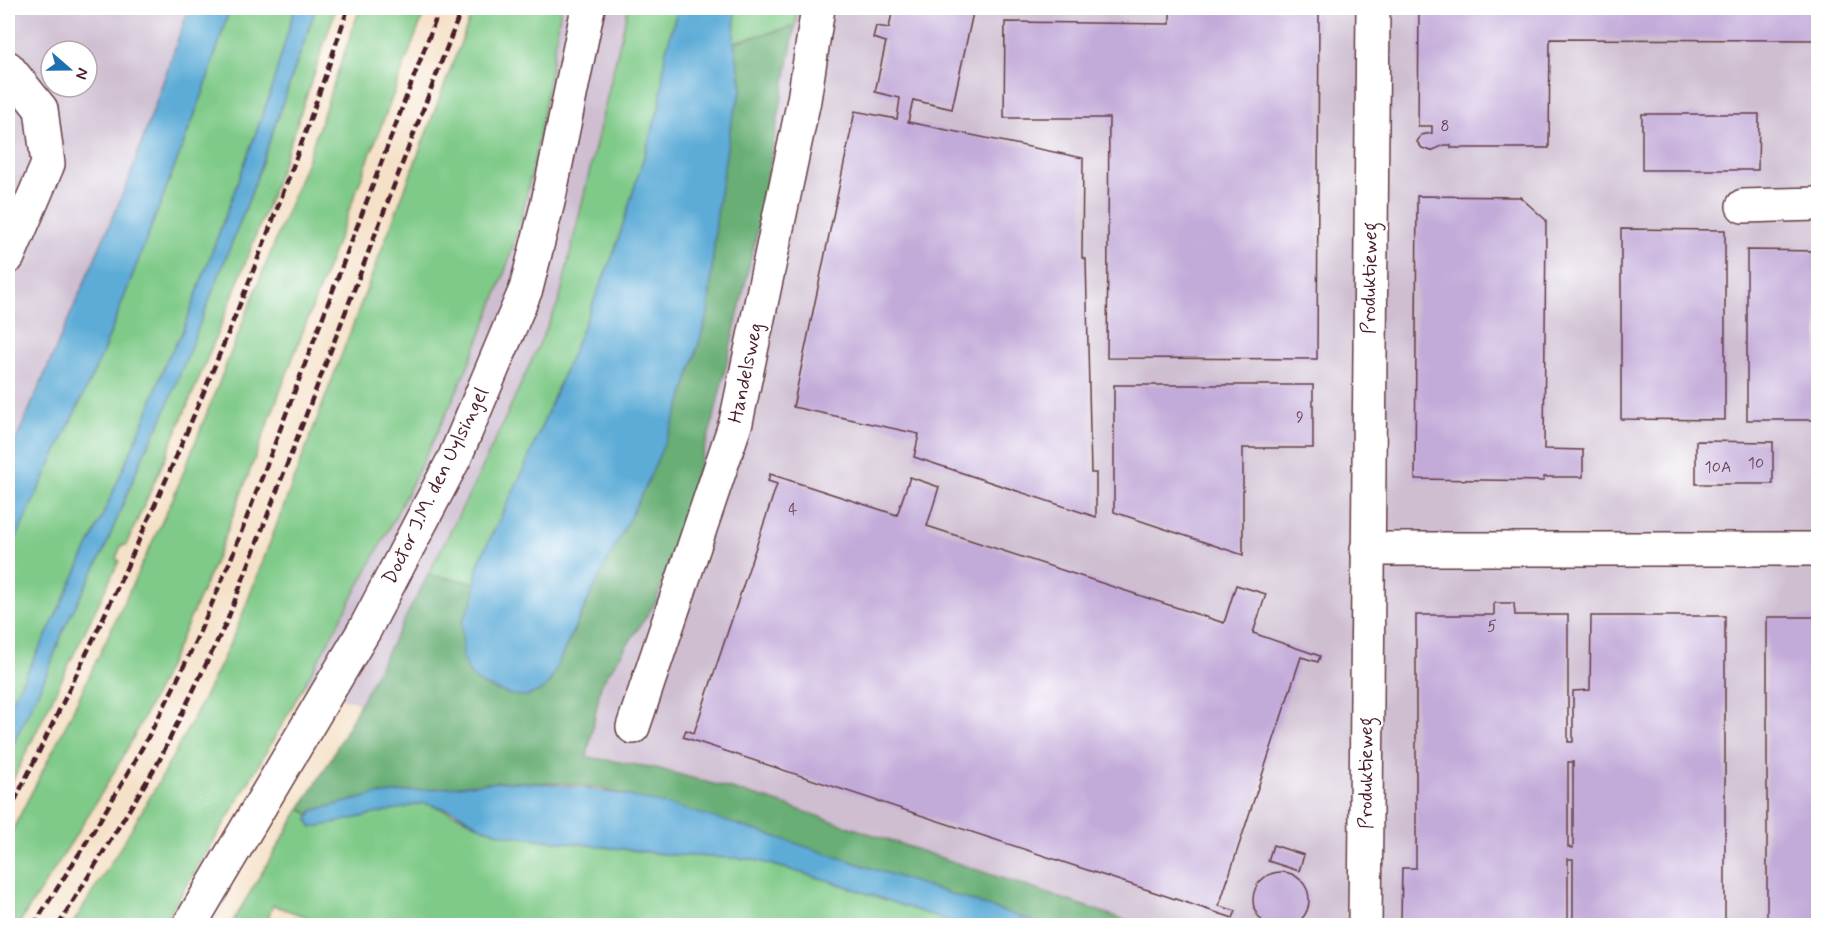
<svg xmlns="http://www.w3.org/2000/svg" width="1826" height="933" font-family="Mynerve,sans-serif">
	<rect width="100%" height="100%" fill="#fff"/>
	<filter id="ink" filterUnits="userSpaceOnUse"><feTurbulence type="fractalNoise" baseFrequency=".0167" numOctaves="2"/><feDisplacementMap in="SourceGraphic" scale="12" xChannelSelector="R" yChannelSelector="G"/><feConvolveMatrix kernelMatrix="1 2 1 2 8 2 1 2 1" color-interpolation-filters="sRGB"/></filter>
	<filter id="wash" filterUnits="userSpaceOnUse"><feTurbulence type="fractalNoise" baseFrequency=".008" numOctaves="4" result="noise"/><feDisplacementMap in="SourceGraphic" scale="24" xChannelSelector="R" yChannelSelector="G"/><feGaussianBlur stdDeviation="1.35" result="paint"/><feColorMatrix in="noise" values="0 0 0 0 0 0 0 0 0 0 0 0 0 0 0 0 0 1.4 0 .05"/><feComposite in="paint" operator="in"/></filter>
	<g filter="url(#wash)">
		<rect width="100%" height="100%" fill="#f5e1c8"/>
		<!-- industrial -->
		<g fill="#cebed0" fill-rule="evenodd">
			<path d="M 8,8 L 189,8 L 128,182 L 8,459 ZM 51,51 L 87,51 L 87,87 L 51,87 Z"/>
			<path d="M 509,8 L 1818,8 L 1818,925 L 1045,925 L 252,669 Z"/>
		</g>
		<!-- green -->
		<g fill="#7fca88" stroke="#64745a" stroke-width="1.5">
			<path d="M 230,8 L 295,8 L 268,100 L 182,333 L 167,359 L 146,417 L 93,537 L 45,638 L 8,708 L 8,555 L 101,357 L 203,93 Z"/>
			<path d="M 316,8 L 336,8 C 277,190 206,371 126,545 L 121,546 L 116,558 L 119,561 L 8,790 L 8,754 L 48,671 L 65,626 L 103,553 L 144,453 L 162,419 L 248,202 Z"/>
			<path d="M 360,8 L 426,8 L 219,552 C 190,620 161,686 126,751 C 93,810 55,868 18,925 L 8,925 L 8,839 L 67,723 L 174,496 L 307,161 Z"/>
			<path d="M 474,8 L 561,8 C 547,90 535,176 510,256 C 478,354 431,447 384,538 C 315,670 241,799 162,925 L 72,925 C 134,828 191,731 238,626 Z"/>
			<path d="M 628,8 L 678,8 L 671,31 L 660,105 L 615,250 L 524,469 L 483,553 L 477,568 L 476,583 L 428,575 L 479,475 L 559,301 Z"/>
			<path d="M 735,8 L 798,8 L 795,26 L 734,42 Z"/>
			<path d="M 424,803 C 453,811 477,826 505,835 L 672,855 L 752,859 L 830,881 L 960,925 L 332,926 L 273,905 L 265,925 L 230,926 L 300,809 L 310,815 L 308,820 L 375,813 Z"/>
		</g>
		<!-- forest -->
		<path fill="#67ae74" stroke="#586650" stroke-width="1.5" d="M 795,26 L 757,233 L 713,421 L 656,602 L 601,684 L 587,757 L 656,768 L 767,799 L 1140,925 L 1045,925 L 763,833 L 600,788 L 561,783 L 498,782 L 374,795 L 312,811 L 310,815 L 300,809 L 328,764 L 428,575 L 476,583 L 474,598 L 462,623 L 483,685 C 517,697 519,700 550,681 L 679,409 L 708,313 L 717,211 L 731,123 L 742,89 L 734,42 Z"/>
		<!-- water -->
		<g fill="#5dacd7" stroke="#546681" stroke-width="1.5">
			<path d="M 189,8 L 230,8 L 203,93 L 101,357 L 8,555 L 8,459 L 128,182 Z"/>
			<path d="M 295,8 L 316,8 L 248,202 L 162,419 L 144,453 L 103,553 L 65,626 L 48,671 L 8,754 L 8,708 L 45,638 L 93,537 L 146,417 L 167,359 L 182,333 L 268,100 Z"/>
			<path d="M 678,8 L 735,8 L 734,42 L 742,89 L 731,123 L 717,211 L 708,313 L 679,409 L 646,486 L 578,620 L 550,681 L 544,689 L 527,696 L 511,695 L 483,685 L 471,676 L 463,659 L 462,623 L 474,598 L 477,568 L 483,553 L 524,469 L 615,250 L 660,105 L 665,54 Z"/>
			<path d="M 498,782 C 609,781 712,816 816,850 C 893,875 969,900 1045,925 L 960,925 L 830,881 L 752,859 L 672,855 L 505,835 L 481,827 L 454,811 L 424,803 L 312,828 L 308,820 L 312,811 L 374,795 Z"/>
		</g>
		<g id="blocks">
			<!-- building -->
			<g fill="#c3abd9" fill-rule="evenodd">
				<path d="M 893,8 L 974,8 L 952,109 L 913,100 L 908,122 L 1083,158 L 1082,258 L 1086,259 L 1091,473 L 1096,473 L 1096,517 L 914,457 L 919,434 L 793,407 L 855,111 L 897,119 L 900,98 L 875,92 L 886,42 L 873,38 L 876,26 L 889,28 Z"/>
				<path d="M 1170,8 L 1319,8 L 1317,359 L 1107,358 L 1109,118 L 1004,118 L 1005,22 L 1170,24 Z"/>
				<path d="M 1419,8 L 1818,8 L 1818,40 L 1550,39 L 1549,148 L 1451,148 L 1451,145 L 1444,145 L 1431,151 L 1422,148 L 1417,142 L 1421,135 L 1432,133 L 1432,126 L 1418,126 Z"/>
				<path d="M 1642,114 L 1759,114 L 1758,170 L 1642,170 Z"/>
				<path d="M 1417,196 L 1520,197 L 1546,220 L 1544,449 L 1583,450 L 1583,477 L 1544,477 L 1544,481 L 1415,479 Z"/>
				<path d="M 1621,229 L 1725,230 L 1725,420 L 1621,419 Z"/>
				<path d="M 1747,250 L 1818,251 L 1818,420 L 1747,420 Z"/>
				<path d="M 1114,385 L 1313,385 L 1313,448 L 1243,448 L 1243,555 L 1114,512 Z"/>
				<path d="M 1696,441 L 1773,442 L 1773,484 L 1696,484 Z"/>
				<path d="M 770,474 L 897,515 L 910,477 L 939,487 L 927,526 L 1224,623 L 1236,585 L 1266,594 L 1253,633 L 1320,656 L 1318,662 L 1301,657 L 1219,906 L 1236,911 L 1233,918 L 683,737 L 686,730 L 694,733 L 777,484 L 768,481 Z"/>
				<path d="M 1494,603 L 1514,603 L 1515,615 L 1568,615 L 1568,742 L 1573,742 L 1573,691 L 1590,690 L 1591,616 L 1725,616 L 1725,926 L 1573,926 L 1573,859 L 1568,859 L 1568,926 L 1415,926 L 1415,919 L 1401,919 L 1402,868 L 1416,868 L 1416,615 L 1494,615 ZM 1568,762 L 1573,762 L 1573,848 L 1568,847 Z"/>
				<rect x="1767" y="617" width="51" height="309"/>
				<path d="M 1273,845 L 1304,855 L 1299,871 L 1268,861 Z"/>
				<circle cx="1281" cy="900" r="28"/>
				<path d="M 391,919 L 400,923 L 399,926 L 388,926 Z"/>
				<path d="M 294,920 L 307,925 L 307,926 L 292,926 Z"/>
			</g>
		</g>
	</g>
	<g filter="url(#ink)">
		<use href="#blocks" fill-opacity="0" stroke="#643c43" stroke-width="1.5"/>
		<g fill="none" stroke-linecap="round" stroke-linejoin="round">
			<defs>
				<g id="minor">
					<path d="M 8,68 L 41,109 L 48,164 L 8,257"/>
					<path d="M 1743,206 L 1818,204"/>
					<path d="M 1367,549 L 1818,549"/>
					<path d="M 633,727 L 736,422 L 804,100 L 818,8"/>
					<path d="M 189,926 L 365,629 L 455,457 L 526,289 L 548,202 L 588,8"/>
					<path d="M 1365,926 L 1373,8"/>
				</g>
			</defs>
			<!-- minor casing -->
			<use href="#minor" stroke="#643c43" stroke-width="36"/>
			<!-- minor -->
			<use href="#minor" stroke="#fff" stroke-width="33"/>
			<!-- rail -->
			<g stroke="#4a1f2b" stroke-width="4.5" stroke-dasharray="9 4.5" stroke-linecap="butt">
				<path d="M 8,814 C 139,553 257,286 348,8"/>
				<path d="M 33,926 C 85,845 138,763 179,676 C 198,638 214,598 231,559 L 440,8"/>
				<path d="M 58,926 L 159,761 L 227,621 L 462,8"/>
			</g>
		</g>
	</g>
	<g text-anchor="middle" dominant-baseline="central" stroke-width="4.5" stroke-linejoin="round" paint-order="stroke">
		<!-- number labels -->
		<g font-size="16" fill="#684256">
			<text x="1445" y="126">8</text>
			<text x="1300" y="417">9</text>
			<text x="1756" y="463">10</text>
			<text x="1718" y="467">10A</text>
			<text x="793" y="509">4</text>
			<text x="1492" y="626">5</text>
		</g>
		<!-- street labels -->
		<g font-size="20" fill="#4a1f2b" stroke="#fff">
			<text transform="translate(1370 278) rotate(-89)">Produktieweg</text>
			<text transform="translate(746 373) rotate(-78)">Handelsweg</text>
			<text transform="translate(436 486) rotate(-64)">Doctor J.M. den Uylsingel</text>
			<text transform="translate(1366 773) rotate(-90)">Produktieweg</text>
		</g>
	</g>
	<!-- margin -->
	<rect width="1826" height="933" fill="none" stroke="#fff" stroke-width="30"/>
	<!-- north arrow -->
	<g transform="translate(69 69) rotate(110)"><circle r="28" fill="#ffffff" stroke="#b7a5aa" stroke-width="1.5"/>
	<path d="M0-4.5L10 22L0 15L-10 22Z" fill="#1f6fb2"/>
	<text y="-9" font-size="16" font-weight="bold" text-anchor="middle" fill="#4a1f2b">N</text>
	</g>
</svg>
